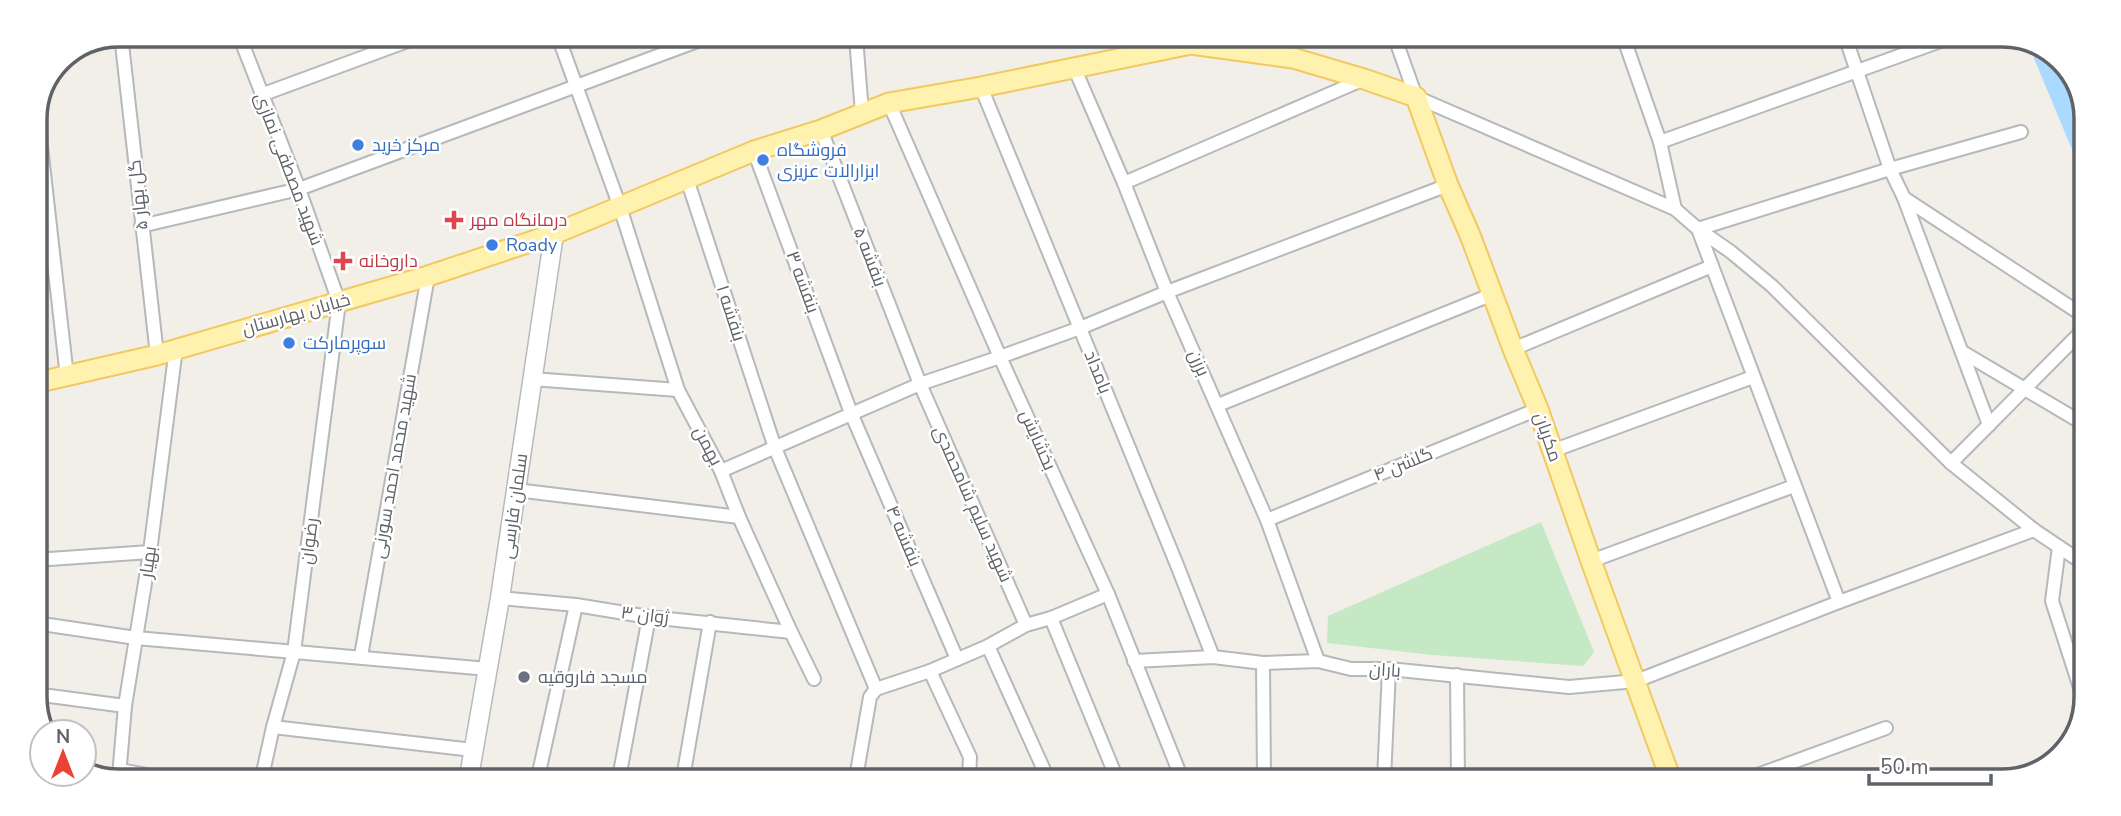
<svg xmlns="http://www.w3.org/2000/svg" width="2121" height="816" font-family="'Nunito Sans',Cairo,sans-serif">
	<rect width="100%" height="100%" fill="#f1efe8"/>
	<!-- green -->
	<path fill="#c5e8c5" d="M 1541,522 L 1594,652 L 1583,666 L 1433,655 L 1327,643 L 1328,616 Z"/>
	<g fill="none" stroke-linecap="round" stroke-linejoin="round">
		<!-- river -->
		<path stroke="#aadaff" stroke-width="30" d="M 2048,53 L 2086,144"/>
		<defs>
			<g id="minor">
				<path d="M 121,35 L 157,355"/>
				<path d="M 239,35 L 299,189 L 339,302 L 294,652 L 273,727 L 262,777"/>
				<path d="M 558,36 L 620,207 L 678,390 L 721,471 L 739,517 L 791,632 L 814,679"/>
				<path d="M 856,37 L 862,113"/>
				<path d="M 1395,38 L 1416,97 L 1675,209 L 1698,229 L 1731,252 L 1772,286 L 1951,463 L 2034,530 L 2083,563"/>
				<path d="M 1624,39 L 1660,142 L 1675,209"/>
				<path d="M 1846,39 L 1890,169 L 1904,198 L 1989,425"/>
				<path d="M 1205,41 L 1225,38"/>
				<path d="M 1074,67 L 1124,183 L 1167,292 L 1267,520 L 1318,661"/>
				<path d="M 981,87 L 1177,565 L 1213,657"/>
				<path d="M 261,95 L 421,36"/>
				<path d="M 889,103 L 1000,357 L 1108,594 L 1182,779"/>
				<path d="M 37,111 L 67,377"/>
				<path d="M 821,130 L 920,384 L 1026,625"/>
				<path d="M 1660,142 L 1946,39"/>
				<path d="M 754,151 L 851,413 L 957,659"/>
				<path d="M 687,179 L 775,448 L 876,689"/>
				<path d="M 1124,183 L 1364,79"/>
				<path d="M 1904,198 L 2084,316"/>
				<path d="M 141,226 L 299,189 L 711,36"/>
				<path d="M 1513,349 L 1712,266"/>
				<path d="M 1964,353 L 2084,424"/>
				<path d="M 532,379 L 678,390"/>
				<path d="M 1218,405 L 1493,294"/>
				<path d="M 1552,451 L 1753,377"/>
				<path d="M 1951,463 L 2084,329"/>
				<path d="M 721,471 L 920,384 L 1000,357 L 1080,328 L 1167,292 L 1448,185"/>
				<path d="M 516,490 L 739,517"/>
				<path d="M 1267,520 L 1538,409"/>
				<path d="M 2059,547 L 2052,601 L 2082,694"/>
				<path d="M 35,560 L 150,552"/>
				<path d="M 1591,561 L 1794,486"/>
				<path d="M 500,598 L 576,605 L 649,617 L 791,632"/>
				<path d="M 1839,602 L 1698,229 L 1890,169 L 2021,132"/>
				<path d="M 1051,618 L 1117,779"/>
				<path d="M 42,624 L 136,638 L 488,669"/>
				<path d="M 988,646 L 1048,779"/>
				<path d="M 361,656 L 428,276"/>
				<path d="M 1134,661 L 1213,657 L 1263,663 L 1318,661 L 1351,669 L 1389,669 L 1569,687 L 1636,681 L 1839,602 L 2034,530"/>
				<path d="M 1263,663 L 1264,779"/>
				<path d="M 930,671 L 970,757 L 969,779"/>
				<path d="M 1457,675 L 1458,780"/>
				<path d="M 876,689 L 930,671 L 988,646 L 1026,625 L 1051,618 L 1108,594"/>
				<path d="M 35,694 L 125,706"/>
				<path d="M 273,727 L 473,750"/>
				<path d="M 120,770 L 158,777"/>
				<path d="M 119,776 L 125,706 L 150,552 L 176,348"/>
				<path d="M 538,777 L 576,605"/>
				<path d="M 619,778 L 649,617"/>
				<path d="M 683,778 L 710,622"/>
				<path d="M 856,778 L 870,697 L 876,689"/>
				<path d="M 1384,780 L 1389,669"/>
				<path d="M 1744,780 L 1886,728"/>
			</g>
			<path id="secondary" d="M 469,777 L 500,598 L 554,234"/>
			<path id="primary" d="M 35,383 L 157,355 L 428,276 L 554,234 L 754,151 L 821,130 L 889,103 L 981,87 L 1191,44 L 1293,58 L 1364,79 L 1416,97 L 1448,185 L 1470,235 L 1513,349 L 1538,409 L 1591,561 L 1671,780"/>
		</defs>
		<!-- minor casing -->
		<use href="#minor" stroke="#b5b8bc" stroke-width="16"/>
		<!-- secondary casing -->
		<use href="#secondary" stroke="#b6babf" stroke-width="21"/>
		<!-- primary casing -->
		<use href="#primary" stroke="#f2c960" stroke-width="23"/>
		<!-- minor -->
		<use href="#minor" stroke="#fff" stroke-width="12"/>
		<!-- secondary -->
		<use href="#secondary" stroke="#fff" stroke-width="18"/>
		<!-- primary -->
		<use href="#primary" stroke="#fff2af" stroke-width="19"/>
	</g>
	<!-- markers -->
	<g fill="#3f7fe0" stroke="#fff" stroke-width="2.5">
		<circle cx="358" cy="145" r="7"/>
		<circle cx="763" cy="160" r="7"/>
		<circle cx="492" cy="245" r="7"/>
		<circle cx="289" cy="343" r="7"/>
	</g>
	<g fill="#e0444e" stroke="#fff" stroke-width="2.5">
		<path d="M450.5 209.5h7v7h7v7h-7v7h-7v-7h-7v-7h7z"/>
		<path d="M339.5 250.5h7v7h7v7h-7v7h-7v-7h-7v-7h7z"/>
	</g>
	<circle fill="#6b7280" stroke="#fff" stroke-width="2.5" cx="524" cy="677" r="7"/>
	<g text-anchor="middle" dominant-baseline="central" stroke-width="5" stroke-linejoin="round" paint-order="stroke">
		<!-- shop labels -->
		<g font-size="18" fill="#366cbe" stroke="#fff" text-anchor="start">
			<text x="372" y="145">مرکز خرید</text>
			<text x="777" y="150">فروشگاه<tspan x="777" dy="21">ابزارالات عزیزی</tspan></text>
			<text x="506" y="245">Roady</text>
			<text x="303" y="343">سوپرمارکت</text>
		</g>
		<!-- street labels -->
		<g font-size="18" fill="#5f6368" stroke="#fff">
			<text transform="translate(289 169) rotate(69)">شهید مصطفی نمازی</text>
			<text transform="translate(138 195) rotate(-96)">گل بهار ۵</text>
			<text transform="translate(870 257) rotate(69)">بنفشه ۵</text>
			<text transform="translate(803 282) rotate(70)">بنفشه ۳</text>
			<text transform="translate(731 313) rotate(72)">بنفشه ۱</text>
			<text transform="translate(296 314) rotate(-16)">خیابان بهارستان</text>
			<text transform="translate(1199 363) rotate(66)">برزن</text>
			<text transform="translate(1098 372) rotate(68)">بامداد</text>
			<text transform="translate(1548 437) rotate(71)">مکریان</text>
			<text transform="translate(1038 440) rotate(66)">بخشایش</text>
			<text transform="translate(708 446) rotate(62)">بهمن</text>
			<text transform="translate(1403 464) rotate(-22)">گلشن ۴</text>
			<text transform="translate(394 466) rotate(-80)">شهید محمد احمد سورنی</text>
			<text transform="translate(973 504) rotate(66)">شهید سلیم شامحمدی</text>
			<text transform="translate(514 506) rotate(-82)">سلمان فارسی</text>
			<text transform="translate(904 536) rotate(67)">بنفشه ۴</text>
			<text transform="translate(309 541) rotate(-83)">رضوان</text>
			<text transform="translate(148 562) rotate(-82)">بهیار</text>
			<text transform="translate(645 615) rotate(7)">ژوان ۳</text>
			<text transform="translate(1385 670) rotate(3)">باران</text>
		</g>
		<!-- health labels -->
		<g font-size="18" fill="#be3a42" stroke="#fff" text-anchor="start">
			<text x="470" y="220">درمانگاه مهر</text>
			<text x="359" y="261">داروخانه</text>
		</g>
		<!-- worship labels -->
		<g font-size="18" fill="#5b616d" stroke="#fff" text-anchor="start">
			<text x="538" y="677">مسجد فاروقیه</text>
		</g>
	</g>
	<!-- crop -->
	<path d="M0 0H2121V816H0ZM119 47H2002A72 72 0 0 1 2074 119V697A72 72 0 0 1 2002 769H119A72 72 0 0 1 47 697V119A72 72 0 0 1 119 47Z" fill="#fff" fill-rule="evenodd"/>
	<path fill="none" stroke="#5f6368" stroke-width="3.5" d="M119 47H2002A72 72 0 0 1 2074 119V697A72 72 0 0 1 2002 769H119A72 72 0 0 1 47 697V119A72 72 0 0 1 119 47Z"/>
	<!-- north arrow -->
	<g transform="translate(63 753)"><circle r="33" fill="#ffffff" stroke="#bfc1c3" stroke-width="2"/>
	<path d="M0-5L12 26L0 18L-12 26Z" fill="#ea4335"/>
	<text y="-10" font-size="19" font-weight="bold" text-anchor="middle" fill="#5f6368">N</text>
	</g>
	<!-- scale -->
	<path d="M1869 774v10h122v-10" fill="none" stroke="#5f6368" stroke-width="3.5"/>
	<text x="1880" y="774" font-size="21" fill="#5f6368" stroke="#ffffff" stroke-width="5" paint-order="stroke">50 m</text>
</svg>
